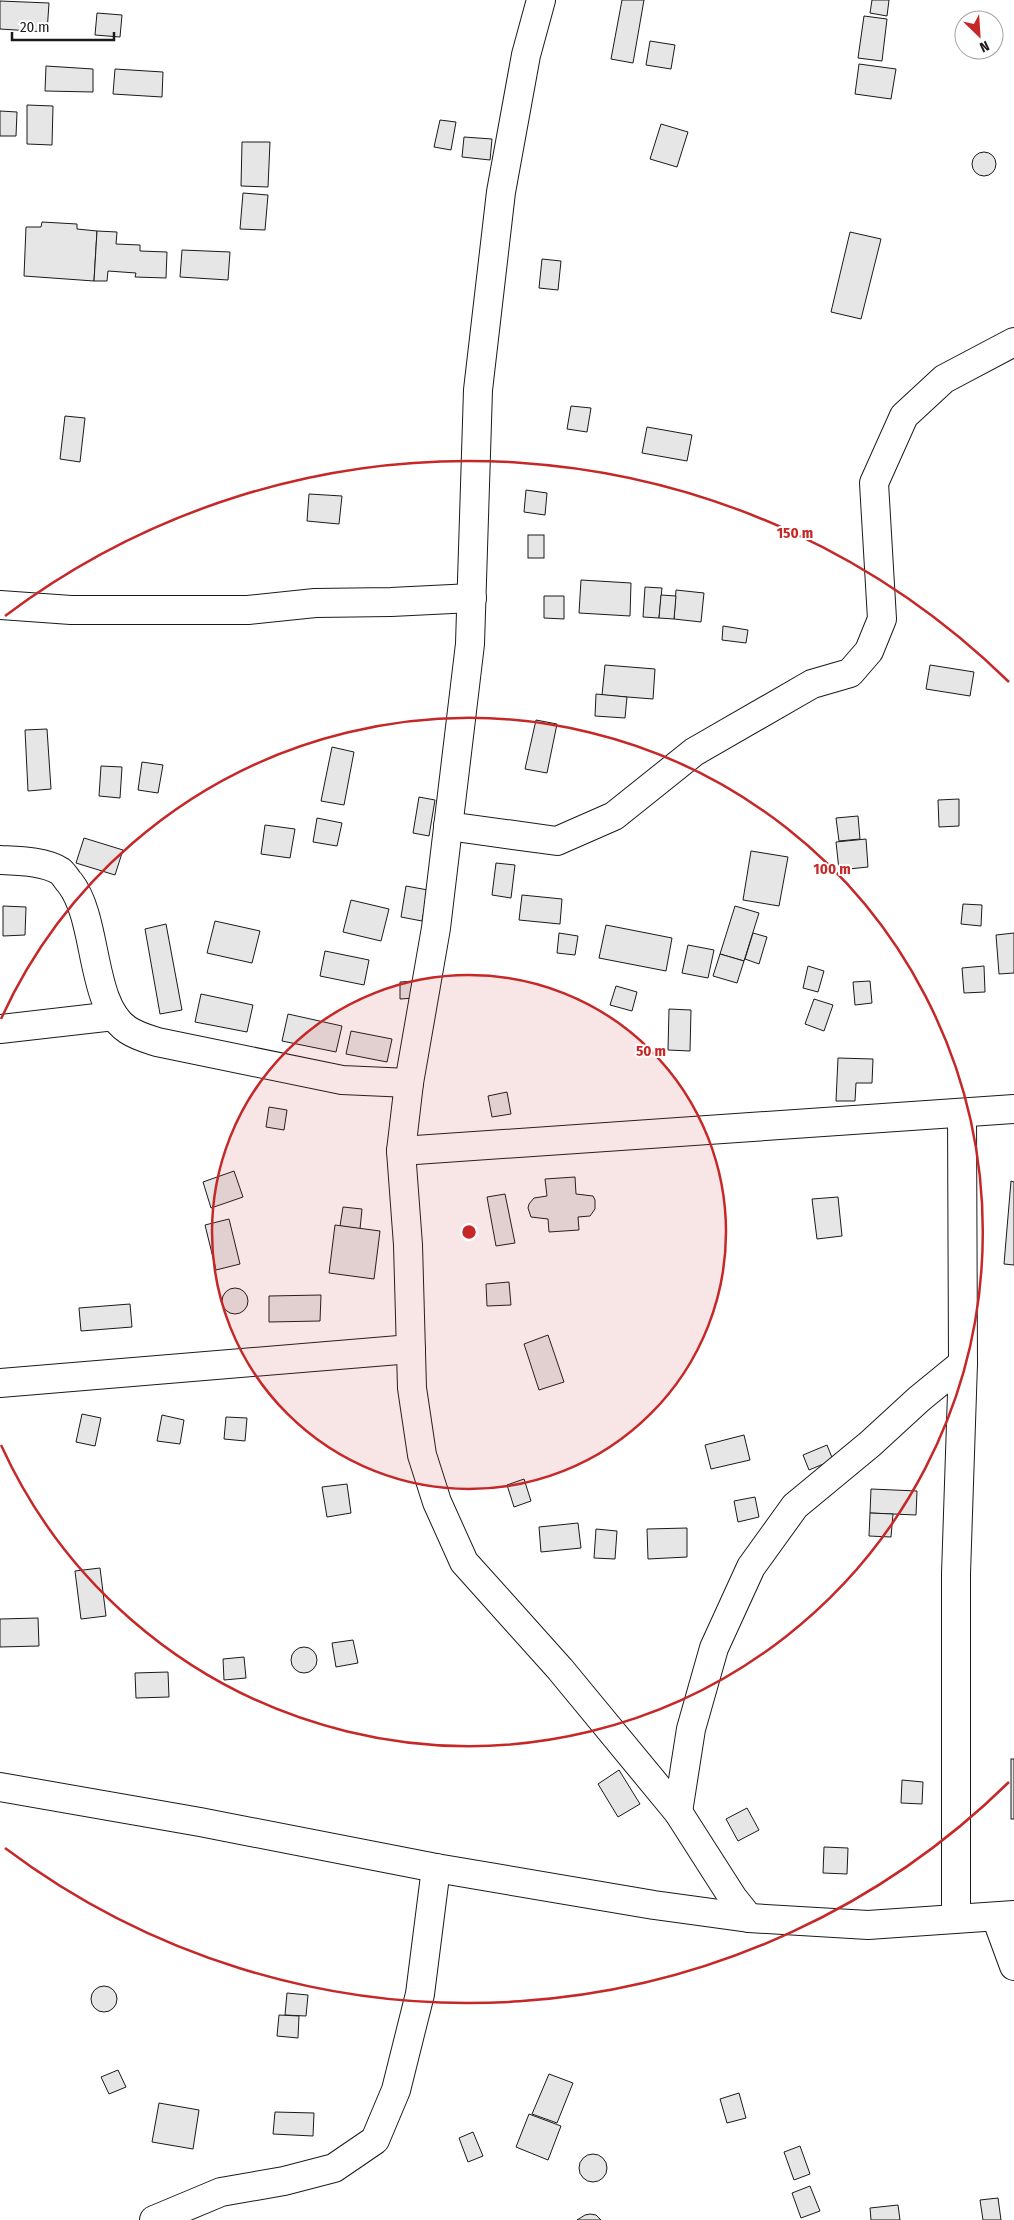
<svg xmlns="http://www.w3.org/2000/svg" width="1014" height="2220" font-family="'Fira Sans Condensed',sans-serif">
	<rect width="100%" height="100%" fill="#fff"/>
	<!-- building -->
	<g fill="#e6e6e6" stroke="#1a1a1a">
		<path d="M 622,0 L 644,0 L 633,63 L 611,59 Z"/>
		<path d="M 872,0 L 889,0 L 887,16 L 870,13 Z"/>
		<path d="M 0,1 L 49,3 L 47,32 L 0,29 Z"/>
		<path d="M 97,13 L 122,15 L 120,37 L 95,35 Z"/>
		<path d="M 864,16 L 887,19 L 882,61 L 858,58 Z"/>
		<path d="M 650,41 L 675,45 L 671,69 L 646,65 Z"/>
		<path d="M 859,64 L 896,69 L 891,99 L 855,94 Z"/>
		<path d="M 46,66 L 93,69 L 93,92 L 45,91 Z"/>
		<path d="M 115,69 L 163,72 L 162,97 L 113,94 Z"/>
		<path d="M 27,105 L 53,106 L 52,145 L 27,144 Z"/>
		<path d="M 0,111 L 17,112 L 16,136 L 0,136 Z"/>
		<path d="M 440,120 L 456,122 L 451,150 L 434,147 Z"/>
		<path d="M 661,124 L 688,132 L 677,167 L 650,159 Z"/>
		<path d="M 464,137 L 492,139 L 490,160 L 462,157 Z"/>
		<path d="M 242,142 L 270,142 L 268,187 L 241,186 Z"/>
		<circle cx="984" cy="164" r="12"/>
		<path d="M 243,193 L 268,195 L 265,230 L 240,229 Z"/>
		<path d="M 42,222 L 77,224 L 77,229 L 97,231 L 94,281 L 24,276 L 26,227 L 41,227 Z"/>
		<path d="M 97,231 L 117,232 L 116,244 L 140,245 L 140,251 L 167,252 L 166,278 L 135,277 L 136,273 L 108,271 L 107,281 L 94,281 Z"/>
		<path d="M 850,232 L 881,239 L 861,319 L 831,312 Z"/>
		<path d="M 182,250 L 230,252 L 228,280 L 180,277 Z"/>
		<path d="M 542,259 L 561,261 L 558,290 L 539,288 Z"/>
		<path d="M 571,406 L 591,408 L 587,432 L 567,429 Z"/>
		<path d="M 65,416 L 85,418 L 80,462 L 60,459 Z"/>
		<path d="M 647,427 L 692,435 L 687,461 L 642,453 Z"/>
		<path d="M 526,490 L 547,493 L 545,515 L 524,512 Z"/>
		<path d="M 309,494 L 342,496 L 339,524 L 307,521 Z"/>
		<rect x="528" y="535" width="16" height="23"/>
		<path d="M 581,580 L 631,583 L 630,616 L 579,613 Z"/>
		<path d="M 645,587 L 662,588 L 659,618 L 643,617 Z"/>
		<path d="M 676,590 L 704,593 L 701,622 L 674,619 Z"/>
		<path d="M 661,595 L 676,596 L 674,619 L 659,618 Z"/>
		<path d="M 544,596 L 564,596 L 564,619 L 544,618 Z"/>
		<path d="M 723,626 L 748,630 L 746,643 L 722,640 Z"/>
		<path d="M 605,665 L 655,669 L 653,699 L 602,695 Z"/>
		<path d="M 930,665 L 974,672 L 970,696 L 926,689 Z"/>
		<path d="M 596,694 L 627,697 L 625,718 L 595,716 Z"/>
		<path d="M 536,720 L 557,724 L 547,773 L 525,769 Z"/>
		<path d="M 47,729 L 51,789 L 28,791 L 25,730 Z"/>
		<path d="M 332,747 L 354,752 L 344,805 L 321,801 Z"/>
		<path d="M 142,762 L 163,765 L 158,793 L 138,790 Z"/>
		<path d="M 101,766 L 122,767 L 120,798 L 99,796 Z"/>
		<path d="M 419,797 L 435,800 L 429,836 L 413,833 Z"/>
		<path d="M 959,799 L 959,826 L 939,827 L 938,800 Z"/>
		<path d="M 858,816 L 860,839 L 839,841 L 836,818 Z"/>
		<path d="M 317,818 L 342,823 L 337,846 L 313,842 Z"/>
		<path d="M 265,825 L 295,829 L 290,858 L 261,854 Z"/>
		<path d="M 84,838 L 123,850 L 115,875 L 76,863 Z"/>
		<path d="M 866,839 L 868,867 L 839,870 L 836,842 Z"/>
		<path d="M 751,851 L 788,857 L 779,906 L 743,900 Z"/>
		<path d="M 496,863 L 515,865 L 511,898 L 492,895 Z"/>
		<path d="M 406,886 L 428,890 L 422,921 L 401,917 Z"/>
		<path d="M 522,895 L 562,899 L 560,924 L 519,920 Z"/>
		<path d="M 351,900 L 389,909 L 381,941 L 343,932 Z"/>
		<path d="M 963,904 L 982,905 L 981,926 L 961,924 Z"/>
		<path d="M 3,906 L 26,907 L 25,935 L 3,936 Z"/>
		<path d="M 735,906 L 759,913 L 744,961 L 720,954 Z"/>
		<path d="M 215,921 L 260,931 L 252,963 L 207,953 Z"/>
		<path d="M 166,924 L 182,1010 L 160,1014 L 145,929 Z"/>
		<path d="M 606,925 L 672,938 L 666,971 L 599,958 Z"/>
		<path d="M 559,933 L 578,936 L 575,955 L 557,953 Z"/>
		<path d="M 753,933 L 767,937 L 759,964 L 745,959 Z"/>
		<path d="M 1014,933 L 1014,973 L 999,974 L 996,935 Z"/>
		<path d="M 688,945 L 714,950 L 708,978 L 682,973 Z"/>
		<path d="M 325,951 L 369,960 L 364,985 L 320,976 Z"/>
		<path d="M 720,954 L 744,961 L 737,983 L 713,976 Z"/>
		<path d="M 808,966 L 824,971 L 818,992 L 803,988 Z"/>
		<path d="M 984,966 L 985,992 L 964,993 L 962,968 Z"/>
		<path d="M 416,981 L 415,998 L 400,999 L 400,982 Z"/>
		<path d="M 870,981 L 872,1003 L 855,1005 L 853,982 Z"/>
		<path d="M 616,986 L 637,992 L 632,1011 L 610,1005 Z"/>
		<path d="M 201,994 L 253,1005 L 247,1032 L 195,1022 Z"/>
		<path d="M 814,999 L 833,1005 L 824,1031 L 805,1024 Z"/>
		<path d="M 669,1009 L 691,1010 L 690,1051 L 668,1050 Z"/>
		<path d="M 288,1014 L 342,1026 L 336,1052 L 282,1041 Z"/>
		<path d="M 351,1031 L 392,1039 L 387,1062 L 346,1054 Z"/>
		<path d="M 838,1058 L 873,1059 L 872,1083 L 856,1083 L 855,1101 L 836,1101 Z"/>
		<path d="M 507,1092 L 511,1114 L 492,1117 L 488,1096 Z"/>
		<path d="M 269,1107 L 287,1110 L 284,1130 L 266,1127 Z"/>
		<path d="M 234,1171 L 243,1197 L 211,1208 L 203,1182 Z"/>
		<path d="M 575,1177 L 576,1194 L 593,1196 L 595,1200 L 595,1209 L 590,1216 L 578,1217 L 579,1230 L 549,1232 L 548,1219 L 531,1217 L 528,1208 L 529,1204 L 534,1198 L 547,1196 L 545,1179 Z"/>
		<path d="M 1011,1181 L 1014,1182 L 1014,1265 L 1004,1264 Z"/>
		<path d="M 505,1194 L 515,1243 L 496,1246 L 487,1197 Z"/>
		<path d="M 838,1197 L 842,1236 L 817,1239 L 812,1199 Z"/>
		<path d="M 343,1207 L 362,1209 L 360,1229 L 340,1226 Z"/>
		<path d="M 229,1219 L 240,1264 L 216,1270 L 205,1225 Z"/>
		<path d="M 335,1225 L 380,1231 L 374,1279 L 329,1273 Z"/>
		<path d="M 509,1282 L 511,1305 L 487,1306 L 486,1284 Z"/>
		<circle cx="235" cy="1301" r="13"/>
		<path d="M 321,1295 L 320,1321 L 269,1322 L 269,1296 Z"/>
		<path d="M 130,1304 L 132,1327 L 81,1331 L 79,1308 Z"/>
		<path d="M 548,1335 L 564,1382 L 539,1390 L 524,1344 Z"/>
		<path d="M 82,1414 L 101,1418 L 95,1446 L 76,1442 Z"/>
		<path d="M 162,1415 L 184,1420 L 180,1444 L 157,1441 Z"/>
		<path d="M 226,1417 L 247,1418 L 245,1441 L 224,1439 Z"/>
		<path d="M 744,1435 L 750,1460 L 711,1469 L 705,1445 Z"/>
		<path d="M 827,1445 L 833,1460 L 809,1470 L 803,1455 Z"/>
		<path d="M 524,1479 L 531,1501 L 514,1507 L 507,1485 Z"/>
		<path d="M 347,1484 L 351,1513 L 327,1517 L 322,1487 Z"/>
		<path d="M 871,1489 L 917,1491 L 916,1515 L 870,1513 Z"/>
		<path d="M 755,1497 L 759,1517 L 738,1522 L 734,1501 Z"/>
		<path d="M 870,1513 L 893,1514 L 891,1537 L 869,1536 Z"/>
		<path d="M 578,1523 L 581,1548 L 541,1552 L 539,1527 Z"/>
		<path d="M 687,1528 L 687,1557 L 648,1559 L 647,1529 Z"/>
		<path d="M 596,1529 L 617,1531 L 615,1559 L 594,1558 Z"/>
		<path d="M 100,1568 L 106,1616 L 81,1619 L 75,1571 Z"/>
		<path d="M 38,1618 L 39,1646 L 0,1647 L 0,1619 Z"/>
		<path d="M 353,1640 L 358,1663 L 336,1667 L 332,1643 Z"/>
		<circle cx="304" cy="1660" r="13"/>
		<path d="M 244,1657 L 246,1678 L 224,1680 L 223,1659 Z"/>
		<path d="M 168,1672 L 169,1697 L 136,1698 L 135,1673 Z"/>
		<rect x="1011" y="1759" width="3" height="60"/>
		<path d="M 619,1770 L 640,1804 L 618,1817 L 598,1784 Z"/>
		<path d="M 902,1780 L 923,1782 L 922,1804 L 901,1803 Z"/>
		<path d="M 747,1808 L 759,1830 L 738,1841 L 726,1819 Z"/>
		<path d="M 824,1847 L 848,1848 L 847,1874 L 823,1873 Z"/>
		<circle cx="104" cy="1999" r="13"/>
		<path d="M 287,1993 L 308,1995 L 306,2016 L 285,2015 Z"/>
		<path d="M 279,2015 L 299,2016 L 298,2038 L 277,2036 Z"/>
		<path d="M 118,2070 L 126,2087 L 109,2094 L 101,2077 Z"/>
		<path d="M 549,2074 L 573,2083 L 557,2123 L 532,2114 Z"/>
		<path d="M 739,2093 L 746,2118 L 727,2123 L 720,2099 Z"/>
		<path d="M 159,2103 L 199,2110 L 193,2149 L 152,2142 Z"/>
		<path d="M 275,2112 L 314,2113 L 313,2136 L 273,2134 Z"/>
		<path d="M 529,2114 L 561,2126 L 548,2160 L 516,2147 Z"/>
		<path d="M 473,2132 L 483,2156 L 468,2162 L 459,2138 Z"/>
		<path d="M 800,2146 L 810,2174 L 794,2180 L 784,2152 Z"/>
		<circle cx="593" cy="2168" r="14"/>
		<path d="M 810,2186 L 820,2211 L 801,2218 L 792,2193 Z"/>
		<path d="M 998,2198 L 1001,2220 L 983,2220 L 980,2200 Z"/>
		<path d="M 898,2205 L 900,2220 L 871,2220 L 870,2208 Z"/>
		<path d="M 590,2214 L 596,2215 L 601,2220 L 577,2220 L 585,2215 Z"/>
	</g>
	<g fill="none" stroke-linecap="round" stroke-linejoin="round">
		<defs>
			<g id="minor">
				<path d="M 541,0 L 526,55 L 501,192 L 478,390 L 470,644 L 436,928 L 409,1083 L 401,1151 L 408,1245 L 412,1388 L 422,1455 L 437,1502 L 464,1562 L 560,1669 L 678,1812 L 733,1898 L 749,1918"/>
				<path d="M 0,605 L 71,610 L 248,610 L 315,603 L 391,602 L 472,598"/>
				<path d="M 448,826 L 557,841 L 614,816 L 694,752 L 812,684 L 850,673 L 869,651 L 882,619 L 874,483 L 904,416 L 944,379 L 1014,342"/>
				<path d="M 0,860 C 19,861 44,861 60,871 C 64,874 67,880 70,883 C 99,920 89,1005 128,1030 C 137,1036 148,1039 157,1042 L 342,1080 L 409,1083"/>
				<path d="M 0,1029 L 114,1016"/>
				<path d="M 401,1151 L 1014,1109"/>
				<path d="M 0,1383 L 411,1349"/>
				<path d="M 0,1787 L 200,1822 L 436,1868 L 654,1905 L 749,1918 L 868,1925 L 1014,1915"/>
				<path d="M 678,1812 L 691,1729 L 714,1648 L 751,1567 L 795,1506 L 870,1444 L 919,1399 L 963,1363"/>
				<path d="M 956,1917 L 956,1574 L 963,1363 L 962,1113"/>
				<path d="M 996,1917 L 1014,1966"/>
				<path d="M 154,2220 L 221,2192 L 284,2181 L 334,2168 L 375,2140 L 396,2090 L 420,1994 L 436,1868"/>
			</g>
		</defs>
		<!-- minor casing -->
		<use href="#minor" stroke="#1a1a1a" stroke-width="30"/>
		<!-- minor -->
		<use href="#minor" stroke="#fff" stroke-width="28"/>
	</g>
	<!-- distance rings -->
	<circle cx="469" cy="1232" r="257" fill="#c62828" fill-opacity=".12"/>
	<g fill="none" stroke="#c62828" stroke-width="2.5">
		<circle cx="469" cy="1232" r="257"/>
		<path d="M1 1019A514 514 0 1 1 1 1445"/>
		<path d="M1009 1782A771 771 0 0 1 5 1848M5 616A771 771 0 0 1 1009 682"/>
	</g>
	<circle cx="469" cy="1232" r="8" fill="#c62828" stroke="#fff" stroke-width="2.5"/>
	<g font-size="15" text-anchor="middle" font-weight="bold" fill="#c62828" stroke="#fff" stroke-width="4" stroke-linejoin="round" paint-order="stroke">
		<text x="795" y="538">150 m</text>
		<text x="832" y="874">100 m</text>
		<text x="651" y="1056">50 m</text>
	</g>
	<!-- north arrow -->
	<g transform="translate(979 35) rotate(155)"><circle r="24" fill="#ffffff" stroke="#a3a3a3"/>
	<path d="M0-4L9 19L0 12L-9 19Z" fill="#c62828"/>
	<text y="-8" font-size="14" font-weight="bold" text-anchor="middle" fill="#1a1a1a">N</text>
	</g>
	<!-- scale -->
	<path d="M12 32v8h102v-8" fill="none" stroke="#1a1a1a" stroke-width="2.5"/>
	<text x="20" y="32" font-size="15" fill="#1a1a1a" stroke="#ffffff" stroke-width="4" paint-order="stroke">20 m</text>
</svg>
